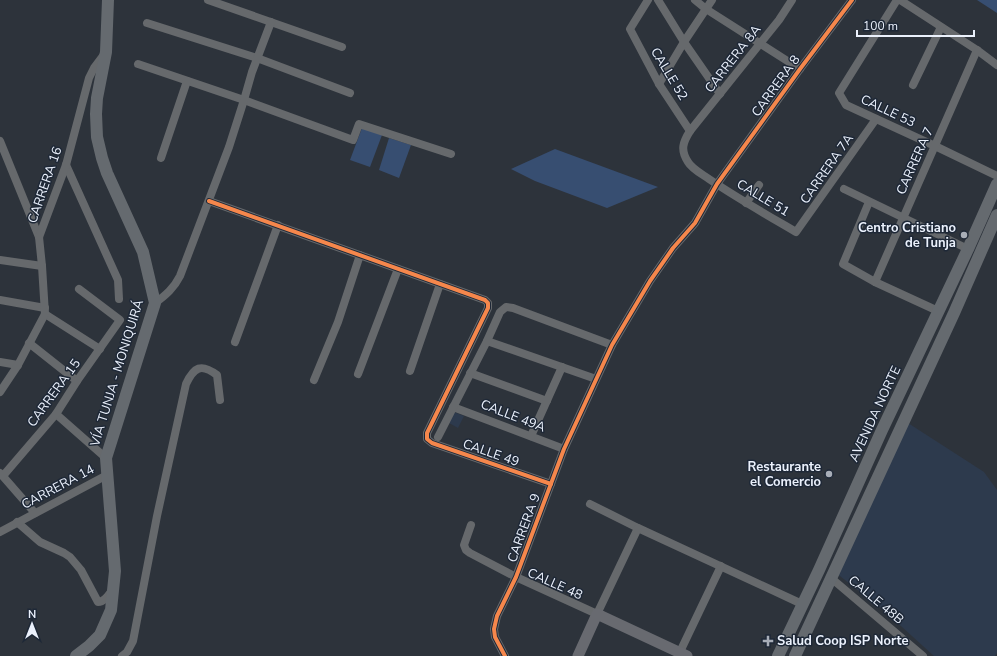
<svg xmlns="http://www.w3.org/2000/svg" width="997" height="656" font-family="'Nunito Sans',sans-serif">
	<rect width="100%" height="100%" fill="#2d333b"/>
	<!-- built -->
	<g fill="#2d3a4d">
		<path d="M 454,412 L 464,416 L 458,428 L 449,423 Z"/>
		<path d="M 908,423 L 984,472 L 997,490 L 997,653 L 995,656 L 934,656 L 880,607 L 836,573 Z"/>
	</g>
	<!-- green -->
	<g fill="#374e71">
		<path d="M 977,0 L 997,0 L 997,13 Z"/>
		<path d="M 362,128 L 382,135 L 370,167 L 350,160 Z"/>
		<path d="M 389,138 L 411,145 L 399,178 L 379,170 Z"/>
		<path d="M 555,149 L 658,187 L 607,208 L 535,181 L 511,169 Z"/>
	</g>
	<g fill="none" stroke-linecap="round" stroke-linejoin="round">
		<!-- street -->
		<g stroke="#66696c" stroke-width="8">
			<path d="M 208,0 L 342,47"/>
			<path d="M 648,0 L 630,29 L 659,84 L 690,131"/>
			<path d="M 658,0 L 684,42 L 720,94"/>
			<path d="M 695,0 L 706,9 L 800,69"/>
			<path d="M 792,0 L 779,20 L 690,131 C 683,142 680,150 688,162 C 692,169 702,174 709,179 C 737,198 767,215 796,232 L 876,119"/>
			<path d="M 897,0 L 839,93 L 846,105 L 935,146 L 997,176"/>
			<path d="M 900,0 L 977,50 L 997,65"/>
			<path d="M 147,23 L 257,58 L 350,93"/>
			<path d="M 138,64 L 244,100 L 353,140 L 359,124 L 451,154"/>
			<path d="M 659,84 L 684,42 L 712,0"/>
			<path d="M 913,85 L 941,27"/>
			<path d="M 0,141 L 39,237"/>
			<path d="M 161,158 L 187,81"/>
			<path d="M 66,165 L 118,280 L 119,299"/>
			<path d="M 844,189 L 968,249"/>
			<path d="M 209,201 L 485,300 L 488,303 L 488,308 L 427,433 L 427,439 L 432,443 L 551,484"/>
			<path d="M 869,202 L 843,264 L 875,282 L 938,311"/>
			<path d="M 746,203 L 759,185"/>
			<path d="M 0,260 L 42,266"/>
			<path d="M 875,282 L 977,50"/>
			<path d="M 0,300 L 45,308"/>
			<path d="M 155,303 C 166,295 174,288 180,276 L 229,147 L 244,100 L 252,72 L 271,22"/>
			<path d="M 45,314 L 100,349"/>
			<path d="M 487,341 L 596,379"/>
			<path d="M 235,342 L 278,225"/>
			<path d="M 29,343 L 77,381"/>
			<path d="M 0,362 L 18,365"/>
			<path d="M 410,371 L 440,284"/>
			<path d="M 470,373 L 547,401"/>
			<path d="M 358,374 L 398,269"/>
			<path d="M 314,380 L 338,322 L 360,255"/>
			<path d="M 0,392 L 18,365 L 45,314 L 42,266 L 39,237 L 66,165 L 89,78 L 94,68 L 103,56"/>
			<path d="M 453,407 L 564,449"/>
			<path d="M 56,414 L 106,458"/>
			<path d="M 531,436 L 562,367"/>
			<path d="M 438,437 L 487,341 L 500,312 L 506,307 L 513,308 L 612,345"/>
			<path d="M 0,473 L 35,513"/>
			<path d="M 3,476 L 56,414 L 77,381 L 120,320 L 79,289"/>
			<path d="M 590,504 L 638,528 L 802,604"/>
			<path d="M 17,522 L 40,542 L 64,553 L 70,557 L 81,570 L 98,602 C 105,602 109,594 113,589"/>
			<path d="M 471,525 L 464,545 L 466,550 L 470,553 L 516,577 L 597,614 L 638,528"/>
			<path d="M 0,532 L 107,475"/>
			<path d="M 831,578 L 923,656"/>
			<path d="M 122,656 L 127,652 L 133,641 L 157,516 L 186,384 C 194,367 201,363 217,375 L 220,400"/>
			<path d="M 505,656 L 495,637 L 494,629 L 497,616 L 516,577 L 564,449 L 612,345 L 650,281 L 673,248 L 695,223 L 717,184 L 800,69 L 852,0"/>
			<path d="M 678,656 L 721,566"/>
		</g>
		<!-- secondary -->
		<path stroke="#686a70" stroke-width="11" d="M 578,656 L 597,614 L 687,656"/>
		<!-- primary -->
		<g stroke="#656a6f" stroke-width="12">
			<path d="M 76,656 L 89,646 L 100,635 L 111,610 L 115,571 L 106,458 L 155,303 L 143,252 L 107,173 L 102,158 L 97,137 L 96,114 L 97,98 L 106,52 L 108,0"/>
			<path d="M 778,656 L 819,570 L 882,430 L 968,249 L 997,184"/>
			<path d="M 795,656 L 954,313 L 997,215"/>
		</g>
		<defs>
			<g id="cycleway">
				<path d="M 209,201 L 485,300 L 488,303 L 488,308 L 427,433 L 427,439 L 432,443 L 551,484"/>
				<path d="M 505,656 L 495,637 L 494,629 L 497,616 L 516,577 L 564,449 L 612,345 L 650,281 L 673,248 L 695,223 L 717,184 L 800,69 L 852,0"/>
			</g>
		</defs>
		<!-- cycleway casing -->
		<use href="#cycleway" stroke="#1e2837" stroke-width="6"/>
		<!-- cycleway -->
		<use href="#cycleway" stroke="#f5874c" stroke-width="4"/>
	</g>
	<!-- markers -->
	<g fill="#a8aeb8" stroke="#1e2837" stroke-width="1.5">
		<circle cx="964" cy="235" r="4"/>
		<circle cx="829" cy="474" r="4"/>
		<path d="M766 635h4v4h4v4h-4v4h-4v-4h-4v-4h4z"/>
	</g>
	<g text-anchor="middle" dominant-baseline="central" stroke-width="3" stroke-linejoin="round" paint-order="stroke">
		<!-- street labels -->
		<g font-size="13" fill="#ebf1fc" stroke="#1e2837">
			<text transform="translate(733 59) rotate(-52)">CARRERA 8A</text>
			<text transform="translate(669 74) rotate(59)">CALLE 52</text>
			<text transform="translate(776 86) rotate(-54)">CARRERA 8</text>
			<text transform="translate(888 111) rotate(25)">CALLE 53</text>
			<text transform="translate(915 161) rotate(-66)">CARRERA 7</text>
			<text transform="translate(827 169) rotate(-55)">CARRERA 7A</text>
			<text transform="translate(45 185) rotate(-71)">CARRERA 16</text>
			<text transform="translate(763 198) rotate(31)">CALLE 51</text>
			<text transform="translate(117 373) rotate(-73)">VÍA TUNJA - MONIQUIRÁ</text>
			<text transform="translate(54 393) rotate(-54)">CARRERA 15</text>
			<text transform="translate(875 414) rotate(-65)">AVENIDA NORTE</text>
			<text transform="translate(513 416) rotate(21)">CALLE 49A</text>
			<text transform="translate(491 453) rotate(19)">CALLE 49</text>
			<text transform="translate(58 487) rotate(-28)">CARRERA 14</text>
			<text transform="translate(524 528) rotate(-70)">CARRERA 9</text>
			<text transform="translate(555 584) rotate(24)">CALLE 48</text>
			<text transform="translate(876 600) rotate(40)">CALLE 48B</text>
		</g>
		<!-- poi labels -->
		<g font-size="13" font-weight="bold" fill="#ebf1fc" stroke="#1e2837" text-anchor="end">
			<text x="956" y="228">Centro Cristiano<tspan x="956" dy="15">de Tunja</tspan></text>
			<text x="821" y="467">Restaurante<tspan x="821" dy="15">el Comercio</tspan></text>
			<text x="777" y="641" text-anchor="start">Salud Coop ISP Norte</text>
		</g>
	</g>
	<!-- north arrow -->
	<g transform="translate(32 624)" stroke="#1e2837" stroke-width="3" paint-order="stroke">
	<path d="M0-3L7 15L0 10L-7 15Z" fill="#ebf1fc"/>
	<text y="-6" font-size="11" font-weight="bold" text-anchor="middle" fill="#ebf1fc">N</text>
	</g>
	<!-- scale -->
	<path d="M857 30v6h117v-6" fill="none" stroke="#ebf1fc" stroke-width="2"/>
	<text x="863" y="30" font-size="12" fill="#ebf1fc" stroke="#1e2837" stroke-width="3" paint-order="stroke">100 m</text>
</svg>
